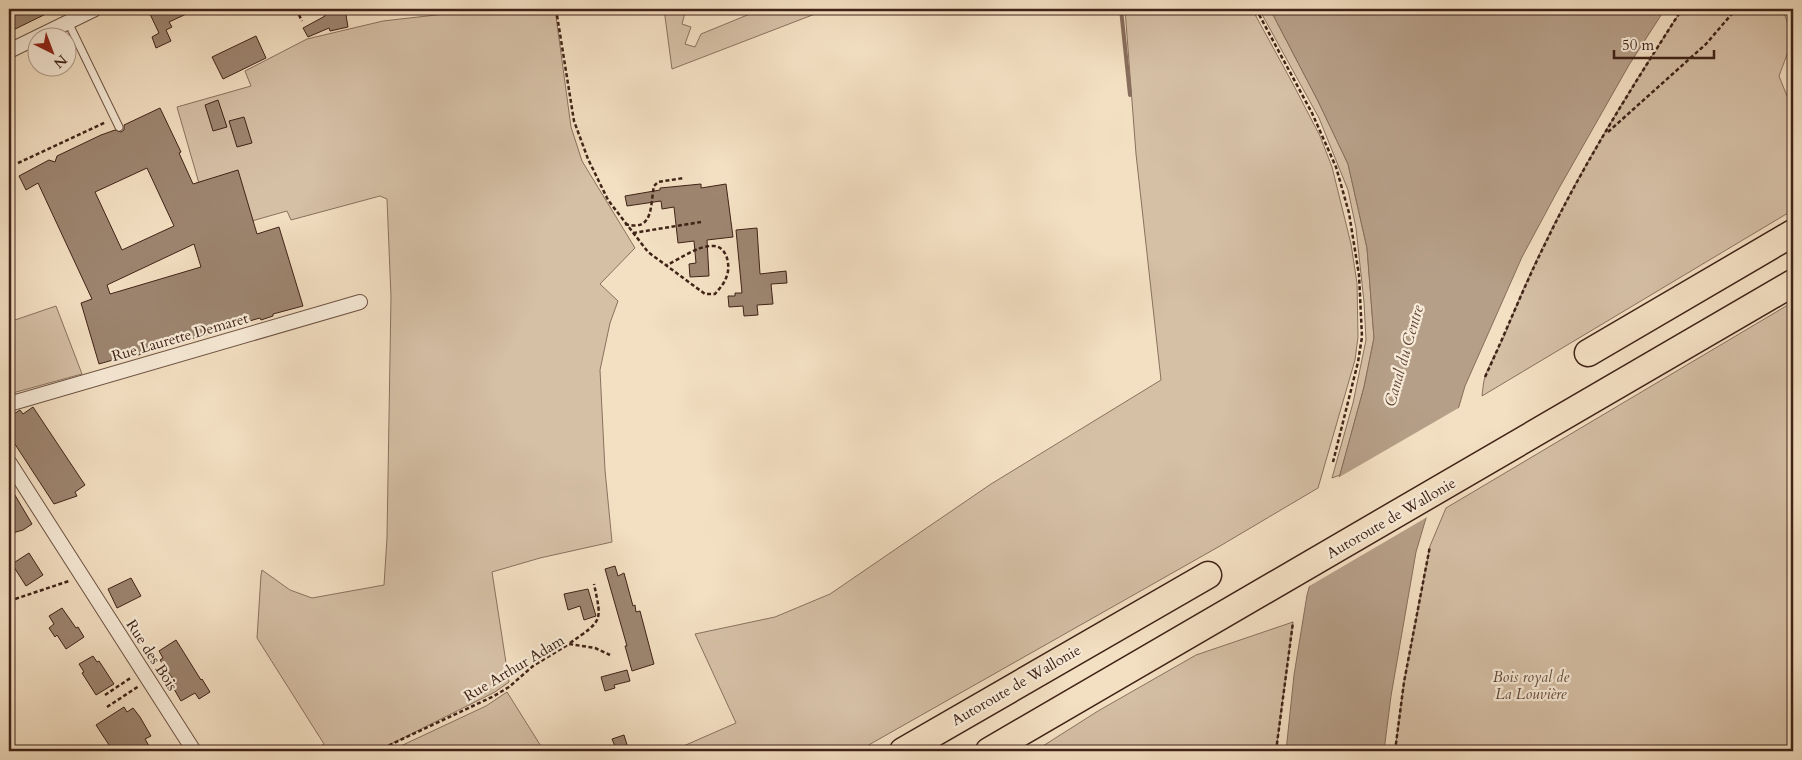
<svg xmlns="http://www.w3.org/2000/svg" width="1802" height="760" font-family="Cardo,serif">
	<rect width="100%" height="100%" fill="#f3dfc2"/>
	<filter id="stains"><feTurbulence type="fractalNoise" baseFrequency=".004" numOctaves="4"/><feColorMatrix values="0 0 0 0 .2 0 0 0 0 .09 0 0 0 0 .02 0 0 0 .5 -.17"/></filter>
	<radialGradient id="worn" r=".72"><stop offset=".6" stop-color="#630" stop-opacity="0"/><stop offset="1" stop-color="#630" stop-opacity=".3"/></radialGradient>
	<!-- green -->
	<g fill="#d5bfa5" stroke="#8a715e">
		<path d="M 489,9 L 511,9 L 514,12 L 527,9 L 555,9 L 571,127 L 582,161 L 635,248 L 600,284 L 618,301 L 610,323 L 600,370 L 605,470 L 612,542 L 540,558 L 492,572 L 509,682 L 495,692 L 377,751 L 314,751 L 324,744 L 257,638 L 261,575 L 262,570 L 290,590 L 312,598 L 384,585 L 387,538 L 391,297 L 387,199 L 380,196 L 291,220 L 287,211 L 213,232 L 177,107 L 251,86 L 245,71 L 307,39 L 383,21 Z"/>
		<path d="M 664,9 L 686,9 L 682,24 L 691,27 L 685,44 L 695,47 L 701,34 L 762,9 L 828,9 L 672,69 Z"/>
		<path d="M 1125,9 L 1252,9 L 1293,84 L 1320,136 L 1332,167 L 1351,244 L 1357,283 L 1358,337 L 1355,360 L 1318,488 L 1220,546 L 858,751 L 672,751 L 736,723 L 695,634 L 775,617 L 830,594 L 991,484 L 1161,380 L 1136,154 Z"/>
		<path d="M 1259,9 L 1270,9 L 1318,101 L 1348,164 L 1367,248 L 1374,338 L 1364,387 L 1340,475 L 1332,478 L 1353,403 L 1366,340 L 1364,302 L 1356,228 L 1348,190 L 1319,118 Z"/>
		<path d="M 1682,9 L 1782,9 C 1796,39 1790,46 1779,76 L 1793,111 L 1793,154 L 1789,163 L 1793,162 L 1793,210 L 1482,396 C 1483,389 1483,383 1485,377 C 1490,361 1500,347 1506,332 C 1549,218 1616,111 1682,9 Z"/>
		<path d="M 1793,302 L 1793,751 L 1395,751 L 1404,682 L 1430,546 L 1446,508 Z"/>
		<path d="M 56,306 L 82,374 L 9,394 L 9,322 Z"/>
		<path d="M 1293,622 L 1276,751 L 1035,751 L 1098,711 L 1196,655 Z"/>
		<path d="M 507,692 L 544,751 L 390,751 L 486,706 Z"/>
	</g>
	<!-- water -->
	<path fill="#b69f88" stroke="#876d5b" d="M 1270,9 L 1665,9 L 1629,65 L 1558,190 L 1522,257 L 1465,386 L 1416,552 L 1391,696 L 1384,751 L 1286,751 L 1294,675 L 1307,595 L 1364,387 L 1374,338 L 1367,248 L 1348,164 L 1318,101 Z"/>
	<!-- pier -->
	<path fill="#f3dfc2" d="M 1462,406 L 1429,516 L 1306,588 L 1336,479 Z"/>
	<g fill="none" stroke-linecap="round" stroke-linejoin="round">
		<!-- stream -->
		<path stroke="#876d5b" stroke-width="4" d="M 1121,9 L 1130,95"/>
	</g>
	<!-- building -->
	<g fill="#9d8570" stroke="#402317" fill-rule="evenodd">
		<path d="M 9,9 L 56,9 L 9,32 Z"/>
		<path d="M 156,9 L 197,9 L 169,22 L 172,27 L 166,30 L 171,41 L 156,48 L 152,37 L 159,33 L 149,12 Z"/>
		<path d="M 345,9 L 348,27 L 330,31 L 329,28 L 308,37 L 303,28 L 325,16 L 324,13 Z"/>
		<path d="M 256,36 L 266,58 L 223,79 L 212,57 Z"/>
		<path d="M 218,100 L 227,127 L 213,131 L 205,105 Z"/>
		<path d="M 160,108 L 181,152 L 179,153 L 193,184 L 238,170 L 257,234 L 279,227 L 303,306 L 273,314 L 273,316 L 261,320 L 260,318 L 232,326 L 233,328 L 220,332 L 220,331 L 176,343 L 176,341 L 154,348 L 155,350 L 138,355 L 137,353 L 99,364 L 81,303 L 92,299 L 38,183 L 26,190 L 19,176 L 49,160 L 55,162 L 57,156 L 101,135 L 115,130 L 121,132 L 124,130 L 124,125 ZM 147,168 L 174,226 L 122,250 L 95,192 ZM 194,244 L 201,267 L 110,294 L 107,285 Z"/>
		<path d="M 244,117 L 252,143 L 237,147 L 229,121 Z"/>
		<path d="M 701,184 L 701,188 L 726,184 L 733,237 L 707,240 L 709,276 L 690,277 L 689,264 L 696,263 L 694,241 L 678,243 L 674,207 L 662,209 L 661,201 L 627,206 L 625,196 L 660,190 L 660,188 Z"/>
		<path d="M 757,228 L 760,274 L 786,271 L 787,283 L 771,284 L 773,304 L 757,305 L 758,315 L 744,316 L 743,306 L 729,307 L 728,296 L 735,296 L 735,293 L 742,293 L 736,230 Z"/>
		<path d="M 33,407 L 85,485 L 75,492 L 77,496 L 54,504 L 9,435 L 9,417 L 20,410 L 23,414 Z"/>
		<path d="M 9,485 L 32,524 L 23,530 L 9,534 Z"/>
		<path d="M 29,553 L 43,575 L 26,586 L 12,564 Z"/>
		<path d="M 615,566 L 618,576 L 624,573 L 633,606 L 635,605 L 636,612 L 640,611 L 654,664 L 632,671 L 625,646 L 627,646 L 605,569 Z"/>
		<path d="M 131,578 L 141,596 L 117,608 L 108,589 Z"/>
		<path d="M 588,589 L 596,616 L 584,620 L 580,606 L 568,610 L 564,594 Z"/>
		<path d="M 62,608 L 76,628 L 78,627 L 84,637 L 66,649 L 57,635 L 55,637 L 49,628 L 54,624 L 49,616 Z"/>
		<path d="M 176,640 L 201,680 L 202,679 L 210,692 L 199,699 L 195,693 L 181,701 L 171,684 L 175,682 L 160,660 L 163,658 L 159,651 Z"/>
		<path d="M 93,656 L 97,662 L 99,661 L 114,684 L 96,695 L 82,673 L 84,672 L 79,664 Z"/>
		<path d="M 627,670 L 630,681 L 614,685 L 615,688 L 605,691 L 601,677 Z"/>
		<path d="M 124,707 L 127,712 L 133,708 L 140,717 L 151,736 L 145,739 L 152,751 L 113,751 L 96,725 Z"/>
		<path d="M 624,735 L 629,751 L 617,751 L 612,739 Z"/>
	</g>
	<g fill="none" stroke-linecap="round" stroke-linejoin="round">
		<defs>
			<g id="service">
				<path d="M 68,22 L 119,127"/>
				<path d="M 9,167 L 10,166"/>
			</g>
			<g id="minor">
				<path d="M 9,51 L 95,9"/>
				<path d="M 9,404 L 360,302"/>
				<path d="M 9,462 L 194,751"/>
			</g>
			<g id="motorway">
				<path d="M 1588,353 L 1793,233"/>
				<path d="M 903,751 L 1208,575"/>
				<path d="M 989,751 L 1793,283"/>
			</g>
		</defs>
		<!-- service casing -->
		<use href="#service" stroke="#6d5242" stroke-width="9"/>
		<!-- minor casing -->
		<use href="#minor" stroke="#6d5242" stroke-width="16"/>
		<!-- motorway casing -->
		<use href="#motorway" stroke="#402317" stroke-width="29"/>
		<!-- path -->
		<g stroke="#402317" stroke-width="2.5" stroke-dasharray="4 2.5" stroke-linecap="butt">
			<path d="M 296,9 L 302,21"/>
			<path d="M 556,9 L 574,121 L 588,159 L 608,200 L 648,252 L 705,294 L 715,294 C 719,289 724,284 726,278 C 731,268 728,247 714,246 C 698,245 680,259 667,265"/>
			<path d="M 1256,9 L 1312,113 L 1336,167 L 1349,213 L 1359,275 L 1362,337 L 1358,362 L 1333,462"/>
			<path d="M 1608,132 L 1706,44 L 1736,9"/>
			<path d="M 18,163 L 106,122"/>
			<path d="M 625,224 C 654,232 650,206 654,186 L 658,182 L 684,178"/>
			<path d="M 633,233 L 701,222"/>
			<path d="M 1485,377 C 1506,332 1524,286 1546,242 C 1585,161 1634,84 1682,9"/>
			<path d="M 9,601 L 69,581"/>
			<path d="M 570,643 C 603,620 602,622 594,584"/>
			<path d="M 105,695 L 132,677"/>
			<path d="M 107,707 L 139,686"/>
			<path d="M 377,751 L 494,696 L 509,687 L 533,666 L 569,644 L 595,648 L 610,655"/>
			<path d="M 1276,751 L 1293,622"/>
			<path d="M 1395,751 L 1404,682 L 1430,546"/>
		</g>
		<!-- service -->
		<use href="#service" stroke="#f7ead7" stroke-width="7"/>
		<!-- minor -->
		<use href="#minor" stroke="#f7ead7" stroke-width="14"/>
		<!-- motorway -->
		<use href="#motorway" stroke="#f3dfc2" stroke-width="26"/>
	</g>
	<g text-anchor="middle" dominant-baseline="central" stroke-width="4.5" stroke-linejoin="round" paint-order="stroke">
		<!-- street labels -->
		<g font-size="15" fill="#402317" stroke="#f7ead7">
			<text transform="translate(180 337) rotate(-16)">Rue Laurette Demaret</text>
			<text transform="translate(1391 518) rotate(-30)">Autoroute de Wallonie</text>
			<text transform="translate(152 655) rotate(57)">Rue des Bois</text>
			<text transform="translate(514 668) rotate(-31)">Rue Arthur Adam</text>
			<text transform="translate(1016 685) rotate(-30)">Autoroute de Wallonie</text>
		</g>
		<!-- park labels -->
		<g font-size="15" font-style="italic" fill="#654a3a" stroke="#f7ead7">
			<text x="1531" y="677">Bois royal de<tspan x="1531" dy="17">La Louvière</tspan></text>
		</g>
		<!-- water labels -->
		<g font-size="16" font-style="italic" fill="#634839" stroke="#f7ead7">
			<text transform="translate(1404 356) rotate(-74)">Canal du Centre</text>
		</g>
	</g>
	<!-- margin -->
	<rect width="1802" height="760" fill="none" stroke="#f3dfc2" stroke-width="30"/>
	<rect x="10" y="10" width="1782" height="740" fill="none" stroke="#402317" stroke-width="2.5"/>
	<rect x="15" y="15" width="1772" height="730" fill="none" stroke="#402317"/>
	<!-- north arrow -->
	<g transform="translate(52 52) rotate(138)"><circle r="24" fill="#f7ead7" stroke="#ae9a8a"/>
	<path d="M0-4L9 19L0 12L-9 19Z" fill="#8f2418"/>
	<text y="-8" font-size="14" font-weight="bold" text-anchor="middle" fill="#402317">N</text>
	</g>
	<!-- scale -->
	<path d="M1614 50v8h100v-8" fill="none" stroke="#402317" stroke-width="2.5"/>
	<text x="1622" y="50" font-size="15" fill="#402317" stroke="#f7ead7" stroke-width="4" paint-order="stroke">50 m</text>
	<rect width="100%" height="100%" filter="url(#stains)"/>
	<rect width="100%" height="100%" fill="url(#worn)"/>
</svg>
